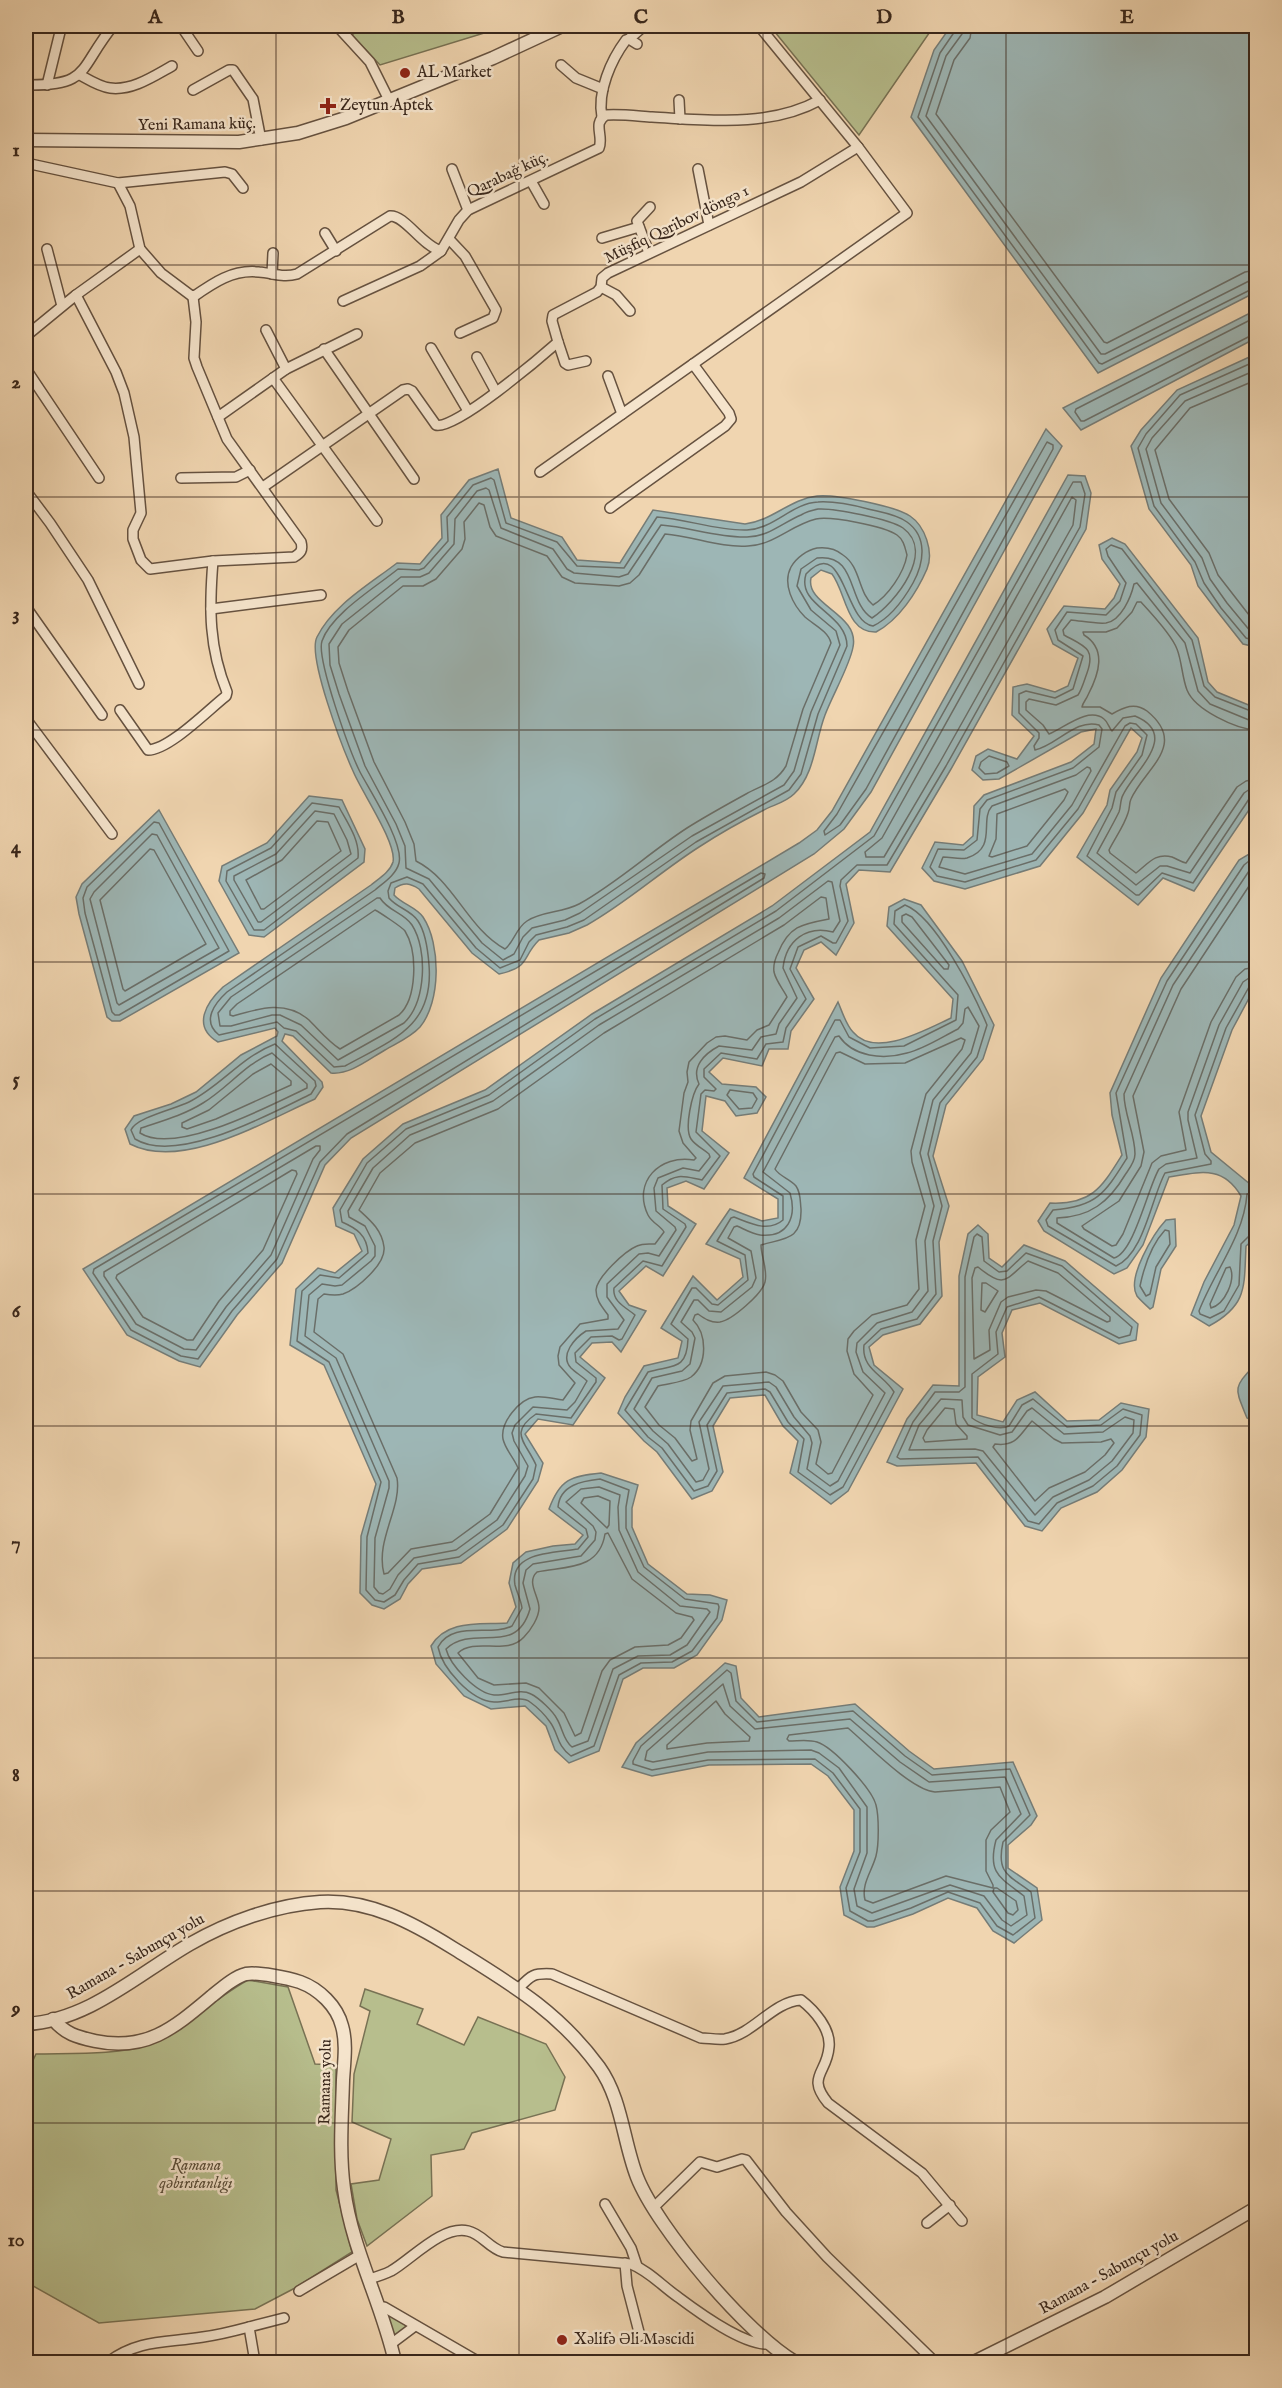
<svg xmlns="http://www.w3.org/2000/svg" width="1282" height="2388" font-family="'IM FELL English',serif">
	<rect width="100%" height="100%" fill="#f0d5b0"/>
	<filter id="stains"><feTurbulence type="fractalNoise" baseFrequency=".00333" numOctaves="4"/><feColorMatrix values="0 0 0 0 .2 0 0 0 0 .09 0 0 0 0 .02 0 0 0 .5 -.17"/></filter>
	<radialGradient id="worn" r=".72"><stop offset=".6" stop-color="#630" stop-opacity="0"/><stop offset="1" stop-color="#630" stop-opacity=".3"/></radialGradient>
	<!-- green -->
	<g fill="#b7be8d" stroke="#787254" stroke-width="1.5">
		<path d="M 364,26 L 507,26 L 380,65 L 352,35 Z"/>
		<path d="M 770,26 L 934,26 L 859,135 Z"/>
		<path d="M 248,1980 L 288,1987 L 315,2064 L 336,2065 L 336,2190 L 352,2252 L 295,2288 L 255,2309 L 99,2323 L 26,2282 L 26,2075 L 36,2054 C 66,2053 121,2055 147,2045 C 184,2030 213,1999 248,1980 Z"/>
		<path d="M 365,1989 L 423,2009 L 417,2024 L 464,2045 L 478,2017 L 546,2044 L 565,2077 L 555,2110 L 472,2133 L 464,2149 L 431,2155 L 432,2196 L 367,2246 L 357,2219 L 351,2184 L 379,2180 L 391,2139 L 352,2122 L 354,2074 L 370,2011 L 360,2006 Z"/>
		<path d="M 389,2313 L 408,2327 L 393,2338 L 386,2316 Z"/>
	</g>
	<!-- water -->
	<g fill="#9db6b5" stroke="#757c77" stroke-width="1.5">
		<path d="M 951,26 L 1256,26 L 1256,292 L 1098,373 L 911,117 L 934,50 Z"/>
		<path d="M 1256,310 L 1256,338 L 1081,430 L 1063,408 Z"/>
		<path d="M 1256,354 L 1256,647 L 1243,644 L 1217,611 L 1198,586 L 1191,565 L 1149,509 L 1131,446 L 1141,430 L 1177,390 Z"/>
		<path d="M 1046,429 L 1062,446 L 871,792 L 844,829 L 814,854 L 351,1138 L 325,1165 L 282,1263 L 237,1315 L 200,1367 L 179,1361 L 127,1335 L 83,1269 L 799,843 L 817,830 L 832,811 Z"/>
		<path d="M 498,469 L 511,518 L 562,537 L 577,560 L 620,563 L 653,510 L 745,524 C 772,521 790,499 817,496 C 835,494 895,506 910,516 C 925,526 934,552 927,569 C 917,592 899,620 876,632 C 846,633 846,592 832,574 L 821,570 L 811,578 C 805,605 860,614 853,647 C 850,665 832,696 825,715 C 815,741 815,774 794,794 C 785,803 772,805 762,811 C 740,822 719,834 699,847 C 660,872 626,903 587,925 L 569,933 L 539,940 C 521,958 531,967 499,974 L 472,953 L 419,889 C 410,883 404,882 395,888 L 394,895 C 402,904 416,907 423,917 C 441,944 441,1002 420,1027 C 411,1037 397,1043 385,1050 C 369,1059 350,1075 331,1073 L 293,1036 L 285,1034 L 282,1041 L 322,1082 L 323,1087 L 315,1099 C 265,1121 183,1171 130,1144 L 125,1129 L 134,1116 L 171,1104 L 196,1092 L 241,1055 L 277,1036 L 278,1032 L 275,1028 L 218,1042 C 191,1026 207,1002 223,987 L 371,885 C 378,879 390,872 393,862 C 397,843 361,791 353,771 C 343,749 307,656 317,637 C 333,605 370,584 397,563 L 420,564 L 442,538 L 441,515 L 469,480 Z"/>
		<path d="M 1068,475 L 1085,476 L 1091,493 L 1086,529 L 951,769 L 890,872 L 859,870 L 846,884 L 854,923 L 836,955 L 821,942 L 804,950 L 796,968 L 814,999 L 791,1031 L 788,1049 L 769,1049 L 762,1066 L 723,1058 L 709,1072 L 722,1084 L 756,1087 L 766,1097 L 757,1113 L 736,1116 L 725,1101 L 706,1096 L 702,1131 L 729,1153 L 704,1189 L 686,1181 L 667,1188 L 668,1206 L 696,1224 L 663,1276 L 646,1266 L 619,1291 L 629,1305 L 646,1311 L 621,1352 L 612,1342 L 592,1343 L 580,1357 L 605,1378 L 573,1425 L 538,1419 L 525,1434 L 543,1463 L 538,1481 L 507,1529 L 461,1563 L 422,1569 L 408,1584 L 400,1599 L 384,1609 L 372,1605 L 360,1593 L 361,1536 L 376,1484 L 324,1365 L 290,1345 L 296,1289 L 318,1268 L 335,1273 L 362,1251 L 354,1234 L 336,1226 L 333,1208 L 363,1159 L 403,1124 L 485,1090 L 592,1014 L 772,906 L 870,832 Z"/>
		<path d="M 1112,538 L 1125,544 L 1198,638 L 1208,682 L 1217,692 L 1256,708 L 1256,792 L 1253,804 L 1194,891 L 1163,878 L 1138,905 L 1077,857 L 1107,805 L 1110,790 L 1137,752 L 1142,738 L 1131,728 L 1083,813 L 1040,866 L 965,889 L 934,881 L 922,868 L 935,842 L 963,845 L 973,836 L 974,806 L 984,795 L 1071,762 L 1094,744 L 1096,729 L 1081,732 L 999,779 L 983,780 L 972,770 L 976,756 L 988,749 L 1017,759 L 1034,736 L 1012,715 L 1013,687 L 1027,684 L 1055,692 L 1068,686 L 1078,658 L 1053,644 L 1047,629 L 1064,606 L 1105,609 L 1114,598 L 1120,584 L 1102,559 L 1099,545 Z"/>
		<path d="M 309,796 L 342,800 L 365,849 L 364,862 L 264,937 L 249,935 L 219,881 L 222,866 L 267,843 Z"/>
		<path d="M 159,810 L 239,953 L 120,1021 L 112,1021 L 107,1017 L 79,914 L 76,897 L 82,884 Z"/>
		<path d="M 1249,854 L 1256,857 L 1256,985 L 1232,1030 L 1201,1116 L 1211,1152 L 1256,1189 L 1256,1237 L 1246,1246 C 1244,1286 1248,1305 1209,1326 L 1191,1315 L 1204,1282 L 1234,1225 L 1241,1196 C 1223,1165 1200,1172 1169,1177 L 1143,1245 L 1127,1268 L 1114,1274 L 1044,1231 L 1038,1221 L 1050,1203 C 1092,1205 1102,1187 1122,1155 L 1112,1115 L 1110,1093 L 1161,978 L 1239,860 Z"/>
		<path d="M 904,899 L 921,905 L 962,961 L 994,1025 L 983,1059 L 946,1105 L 933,1156 L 949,1206 L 939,1242 L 942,1296 L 920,1324 L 883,1335 L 869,1347 L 874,1365 L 903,1389 L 848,1491 L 831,1504 L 790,1473 L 798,1441 L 783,1426 L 765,1395 L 730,1398 L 713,1426 L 723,1472 L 712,1491 L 692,1499 L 657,1452 L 644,1441 L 618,1413 L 625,1397 L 644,1366 L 678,1358 L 682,1341 L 661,1328 L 693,1276 L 717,1300 L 743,1277 L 740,1259 L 706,1244 L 730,1209 L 762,1221 L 778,1218 L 778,1199 L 744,1178 L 838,1002 C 842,1011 846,1025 853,1032 C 875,1059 927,1029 951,1018 L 953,999 L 887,926 L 889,907 Z"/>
		<path d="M 1175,1219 L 1176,1246 L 1161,1269 L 1153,1307 L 1150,1309 C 1146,1305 1140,1300 1137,1296 C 1126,1278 1154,1233 1166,1220 Z"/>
		<path d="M 978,1225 L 988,1234 L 989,1258 L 1002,1267 L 1024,1245 L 1065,1261 L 1138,1324 L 1136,1340 L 1119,1344 L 1040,1303 L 1012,1310 L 1002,1333 L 1005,1357 L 978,1377 L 977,1415 L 1003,1422 L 1017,1400 L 1035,1392 L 1067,1421 L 1099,1420 L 1121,1403 L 1149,1409 L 1146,1437 L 1122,1470 L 1097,1492 L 1061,1508 L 1042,1531 L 1025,1526 L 976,1463 L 897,1466 L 887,1462 L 907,1419 L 933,1385 L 959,1386 L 959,1276 L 968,1234 Z"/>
		<path d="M 1256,1363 L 1256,1422 L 1247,1418 C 1234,1386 1233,1389 1256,1363 Z"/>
		<path d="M 601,1473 L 638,1485 L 632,1508 L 632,1527 L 648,1564 L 687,1594 L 710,1595 L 727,1600 L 722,1620 L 697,1655 L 674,1668 L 643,1668 L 623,1679 L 599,1751 L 569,1763 L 555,1750 L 546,1726 L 525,1706 L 491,1709 L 464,1696 L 436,1664 L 431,1646 C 447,1619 480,1625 507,1623 L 516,1607 L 509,1583 L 513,1563 L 526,1552 L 553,1546 L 575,1544 L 583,1535 L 549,1509 C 560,1479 571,1476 601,1473 Z"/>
		<path d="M 725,1663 L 736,1666 L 741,1698 L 759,1717 L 855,1704 L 909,1751 L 934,1769 L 1013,1762 L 1037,1816 L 1031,1825 L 1008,1845 L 1008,1868 L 1037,1888 L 1042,1920 L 1014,1943 L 993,1931 L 977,1908 L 948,1898 L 913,1914 L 874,1927 L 867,1927 L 844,1915 L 840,1887 L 854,1851 L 854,1810 L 828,1776 L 811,1764 L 709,1765 L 652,1776 L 622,1767 L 636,1743 Z"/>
	</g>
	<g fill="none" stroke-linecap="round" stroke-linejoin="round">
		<!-- shore -->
		<g stroke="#6a6e68" stroke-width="1.5">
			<path d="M 956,26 L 955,31 L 940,53 L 918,117 L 1099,363 L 1102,364 L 1256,287"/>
			<path d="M 963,26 L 962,34 L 946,56 L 926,116 L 1101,354 L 1105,354 L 1249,281 L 1256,279"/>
			<path d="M 972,26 L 970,38 L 954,60 L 936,114 L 1104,342 L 1107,343 L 1245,272 L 1256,270"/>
			<path d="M 1256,317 L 1076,409 L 1075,412 L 1081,421 L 1084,421 L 1256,333"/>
			<path d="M 1256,361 L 1180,395 L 1146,434 L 1138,448 L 1154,506 L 1195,562 L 1204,583 L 1221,608 L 1246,638 L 1256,641"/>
			<path d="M 1256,370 L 1185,401 L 1152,438 L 1146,449 L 1161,503 L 1202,558 L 1210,579 L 1227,603 L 1251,632 L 1256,633"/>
			<path d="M 1256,380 L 1190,408 L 1155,450 L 1169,499 L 1209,553 L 1218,575 L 1256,624"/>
			<path d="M 1047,442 L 1053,445 L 1053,449 L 866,789 L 840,825 L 825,835 L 824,831 L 837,814 Z"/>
			<path d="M 491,478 L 494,480 L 506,523 L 557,542 L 577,566 L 624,568 L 657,517 C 687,519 717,531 747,530 C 774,529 792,503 818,502 C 834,501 853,505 868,509 C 880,512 896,514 907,522 C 928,537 924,563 913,583 C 904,599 890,618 873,626 C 844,623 844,533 806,574 C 796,606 847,613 847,646 L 818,714 L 801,774 L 789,790 L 696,842 L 584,920 L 567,927 L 536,935 L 529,942 L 520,960 L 500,968 L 476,948 L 423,884 L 407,877 L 391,883 L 388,891 L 389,898 C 397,908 411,910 418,921 C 426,933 428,951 429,965 C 434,1027 392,1040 345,1066 L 334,1067 L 296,1031 L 284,1028 L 277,1022 L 219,1035 C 201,1021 215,1003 227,992 L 375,890 C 383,883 396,875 399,863 C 404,843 370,791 360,772 C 350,752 316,658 322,641 C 331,614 376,587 398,569 L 419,570 L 424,568 L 448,541 L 447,517 L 473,485 Z"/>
			<path d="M 1073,482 L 1081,482 L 1085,494 L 1080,527 L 946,766 L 887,865 L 857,865 L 841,880 L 840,886 L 848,921 L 836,943 L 833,943 L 821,936 L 798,947 L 790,969 L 806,999 L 786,1028 L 783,1042 L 766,1044 L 757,1059 L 721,1053 L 704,1069 L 704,1077 L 716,1089 L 714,1091 L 705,1090 L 701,1094 L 696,1132 L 720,1156 L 702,1180 C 686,1177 677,1172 662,1185 L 663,1209 L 685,1224 L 686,1227 L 662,1266 L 643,1261 L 614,1288 C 612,1302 627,1308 635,1315 L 622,1339 L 619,1340 L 612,1336 L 591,1337 L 575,1353 L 576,1362 L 596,1378 L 596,1382 L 571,1418 L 536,1414 C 508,1433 526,1442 536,1465 L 533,1479 L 503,1525 L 459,1557 L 418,1564 L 404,1580 L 395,1595 L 384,1602 L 375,1600 L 366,1590 L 367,1537 L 381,1482 L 329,1362 L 297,1341 L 302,1291 L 320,1275 L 339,1278 L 368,1253 C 367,1235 356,1228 342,1222 L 340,1210 L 367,1163 L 406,1129 L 489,1095 L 595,1019 L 776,911 L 874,836 Z"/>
			<path d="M 486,488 L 489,490 L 501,528 L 553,549 L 567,569 L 574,573 L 619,577 L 628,574 L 661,525 C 689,527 718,538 747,537 C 768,537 782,523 801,515 C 806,512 813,510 818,509 C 834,508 890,519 903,528 C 936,552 895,603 872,618 C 847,603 858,553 817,558 L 801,569 L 797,586 L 811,610 L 836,631 L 840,645 L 811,712 L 794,771 L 784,785 L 692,836 L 580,913 L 565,920 L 532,928 L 523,937 L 514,954 L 503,960 L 482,943 L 429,879 L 406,868 L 405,846 L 396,824 L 365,766 L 339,694 L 330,665 L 329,644 L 342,624 L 401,577 L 420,577 L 429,573 L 454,544 L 455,519 L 477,491 Z"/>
			<path d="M 1072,497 L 1076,500 L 1073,525 L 940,762 L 884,857 L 866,857 L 865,852 L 882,838 Z"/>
			<path d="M 479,503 L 484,505 L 490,527 L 496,536 L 547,556 L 562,577 L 575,583 L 619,586 L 630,583 L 639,575 L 665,534 C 693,536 720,548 748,546 C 774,545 791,525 816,519 C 831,516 884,526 897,535 C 904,540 905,548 907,555 C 904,573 888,596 873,605 C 858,593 861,567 843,555 C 836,549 826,547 817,548 C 807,550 796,558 791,567 C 782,584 793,605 805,617 C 814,625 828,631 831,643 L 803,709 L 786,766 C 776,783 762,785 746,794 C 726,805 706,816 687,828 C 650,852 617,883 579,904 C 562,913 542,911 527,921 C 516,928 514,942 505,949 C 467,928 454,880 416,861 L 414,844 L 405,822 L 374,762 L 348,691 L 339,663 L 338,647 L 349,630 L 403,586 L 423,586 L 436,579 L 462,549 L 465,539 L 464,522 Z"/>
			<path d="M 1256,713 L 1215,697 L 1204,686 L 1192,640 L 1122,549 L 1111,545 L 1106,549 L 1108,556 L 1126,583 L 1120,601 L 1106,615 L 1067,612 L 1055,630 L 1058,640 L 1083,656 L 1073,689 L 1055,698 L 1026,691 L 1019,694 L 1019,713 L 1039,733 L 1039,738 L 1034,746 L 1035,750 C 1056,746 1076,718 1099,725 L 1102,729 L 1099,747 L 1073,768 L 987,800 L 980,809 L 977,840 L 964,850 L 938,849 L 930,867 L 937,876 L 965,882 L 1036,860 L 1078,809 L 1125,726 L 1130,723 L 1136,724 L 1147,735 L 1142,755 L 1116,792 L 1112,808 L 1087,856 L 1136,895 L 1139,895 L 1162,873 L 1193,883 L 1249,799 L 1256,796"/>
			<path d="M 1256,721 L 1249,720 L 1210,704 L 1198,691 L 1185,643 L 1137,583 L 1134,584 C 1131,597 1121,621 1106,623 C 1095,624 1082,621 1071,620 L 1063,630 L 1064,635 C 1084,646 1096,648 1087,673 C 1084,681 1082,689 1078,695 L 1056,705 L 1029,699 L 1026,702 L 1026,710 L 1043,725 L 1049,734 C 1063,729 1088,706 1104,719 C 1108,722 1109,728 1112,731 L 1123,718 L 1135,716 C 1181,735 1134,771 1123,795 C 1120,800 1121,807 1119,812 C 1112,826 1104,840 1097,853 L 1136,885 L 1160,866 L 1167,866 L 1190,873 L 1244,793 L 1250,789 L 1256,788"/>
			<path d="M 1256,730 C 1236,729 1195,710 1187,690 C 1182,677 1182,662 1177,649 C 1172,635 1151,613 1141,602 L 1137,602 L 1132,612 L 1117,628 L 1106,632 L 1083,632 L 1084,635 C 1107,649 1099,674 1088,695 C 1086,700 1083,702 1082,707 L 1100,707 L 1112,714 C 1124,707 1135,702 1147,711 C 1189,745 1144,769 1131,799 C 1129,803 1130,808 1128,813 C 1124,826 1115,838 1109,850 L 1110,853 L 1136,873 C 1147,865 1155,852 1172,857 C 1177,859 1181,862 1186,863 L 1237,787 L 1246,781 L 1256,779"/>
			<path d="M 989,756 L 1007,762 L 1009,766 L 997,773 L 985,774 L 979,768 L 981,762 Z"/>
			<path d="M 1087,767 L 1090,768 L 1091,771 L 1072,805 L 1032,854 L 965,874 L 939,867 L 943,857 C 951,857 960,860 967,858 C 998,848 979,820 992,806 L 1076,775 Z"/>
			<path d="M 1065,789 L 1068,792 L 1064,800 L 1027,846 L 992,857 L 989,856 L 996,839 L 997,814 Z"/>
			<path d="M 312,803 L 339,807 C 347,822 360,840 358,858 L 264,930 L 254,930 L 226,881 L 227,871 L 271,848 Z"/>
			<path d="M 315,811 L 334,814 L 347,840 L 351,854 L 261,922 L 258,922 L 234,880 L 234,876 L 276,854 Z"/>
			<path d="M 317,821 L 328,822 L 341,851 L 264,909 L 261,909 L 246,880 L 282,860 Z"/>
			<path d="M 154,822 L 159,823 L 229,951 L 119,1015 L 115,1015 L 112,1012 L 85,913 L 83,898 L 87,887 Z"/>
			<path d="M 152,834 L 157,835 L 219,948 L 119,1005 L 117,1003 L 90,899 L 94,892 Z"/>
			<path d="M 150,849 L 154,850 L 206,944 L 125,991 L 123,989 L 100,900 Z"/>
			<path d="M 1256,862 L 1249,861 L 1244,865 L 1167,981 L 1116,1093 L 1127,1158 C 1105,1193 1097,1207 1053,1210 L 1046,1220 L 1048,1226 L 1116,1266 C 1144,1254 1151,1199 1165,1173 L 1211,1164 L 1211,1161 L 1205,1154 L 1195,1115 L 1226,1028 L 1249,987 L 1256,984"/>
			<path d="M 1256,870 L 1249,871 L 1173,985 L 1124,1094 C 1124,1114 1135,1134 1135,1154 C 1135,1162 1129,1169 1125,1175 C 1109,1202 1090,1217 1057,1218 L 1057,1223 L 1114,1258 C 1134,1253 1148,1187 1159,1169 L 1166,1164 L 1197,1158 L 1188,1120 L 1188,1112 L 1219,1025 L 1243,982 L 1249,978 L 1256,976"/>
			<path d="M 761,873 L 765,874 L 764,878 L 347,1134 L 320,1162 L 277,1259 L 232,1311 L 198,1359 L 181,1356 L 131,1330 L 93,1273 L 94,1269 Z"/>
			<path d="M 1256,879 L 1253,880 L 1181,989 L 1133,1096 L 1144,1152 L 1141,1166 L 1119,1201 L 1082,1226 L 1084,1229 L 1112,1246 L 1116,1245 L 1123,1234 L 1152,1163 L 1161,1156 L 1186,1150 L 1179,1112 L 1211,1022 L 1236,977 L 1245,969 L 1256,967"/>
			<path d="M 828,881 L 832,882 L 840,921 L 833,932 C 807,925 786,940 783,968 L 797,998 L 779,1024 L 776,1034 L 761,1037 L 752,1050 L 719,1046 C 704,1054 691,1067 699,1084 C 692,1093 684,1128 691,1139 C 695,1145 703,1149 709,1154 L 710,1157 L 699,1171 L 683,1168 L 658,1178 L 654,1188 L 656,1211 L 675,1227 L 676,1230 L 659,1256 L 648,1253 L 639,1254 L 607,1284 L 607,1297 L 624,1320 L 618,1329 L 586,1331 C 575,1338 559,1355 571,1368 C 576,1373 582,1376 587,1381 L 575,1402 L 567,1410 L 533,1407 L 515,1425 L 512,1433 L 514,1441 L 528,1466 L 525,1476 L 497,1520 L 456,1550 L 414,1558 L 398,1575 L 390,1589 L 383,1594 L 379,1593 L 374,1587 L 375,1538 L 389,1488 L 389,1481 L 336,1358 L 305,1336 L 309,1295 L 322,1284 L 335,1286 L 342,1285 L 371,1261 L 375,1256 L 375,1246 L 365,1226 L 349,1217 L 348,1211 L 373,1168 L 410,1135 L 493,1101 L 599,1025 L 779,918 Z"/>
			<path d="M 821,897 L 826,898 L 829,919 C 802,924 789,926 778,953 C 775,959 773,965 774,972 C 776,981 783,989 787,997 L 769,1025 L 757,1030 L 747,1040 L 725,1036 L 716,1037 L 707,1043 L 689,1062 L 687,1072 L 688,1082 L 684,1093 L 679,1131 L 683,1143 L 696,1158 L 694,1160 C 660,1154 632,1182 648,1215 C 652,1223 661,1226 664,1232 L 655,1244 C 649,1244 643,1243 637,1246 C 625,1251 597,1277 596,1290 C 596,1301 603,1308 608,1315 L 608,1319 L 580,1324 L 560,1347 L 558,1356 L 559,1365 L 575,1383 L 563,1400 C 554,1399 544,1396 535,1397 C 519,1399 500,1423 503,1439 C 505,1449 514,1458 518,1468 L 490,1514 L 452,1542 L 411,1549 L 388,1573 L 384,1574 C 375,1540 402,1508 397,1478 L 343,1354 L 314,1332 L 318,1299 L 324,1294 C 330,1295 336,1296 343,1294 C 357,1289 386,1264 384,1247 C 382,1230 370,1220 359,1210 L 380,1173 L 415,1143 L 498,1109 L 604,1033 L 784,925 Z"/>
			<path d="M 377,898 L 380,898 C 388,911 404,913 412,925 C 428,950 426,1002 404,1023 L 338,1060 L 301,1025 L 280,1015 L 272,1015 L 231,1026 L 220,1026 L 218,1013 L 231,997 Z"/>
			<path d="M 905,905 C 936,917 974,994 987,1025 L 977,1057 L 940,1103 L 928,1154 L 942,1206 L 933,1241 L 936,1294 L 917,1319 L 881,1329 L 864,1345 C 861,1369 884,1375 894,1392 L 843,1487 L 830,1495 L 798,1472 L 804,1439 L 788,1422 L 770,1392 L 765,1389 L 727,1393 L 707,1425 L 717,1471 L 708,1486 L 694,1491 L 662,1448 L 648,1437 L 625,1410 L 648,1372 C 672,1365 687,1371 688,1339 L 671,1324 L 692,1288 L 696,1288 L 712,1304 L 718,1305 L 748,1280 L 745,1255 L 717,1241 L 731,1218 L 734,1217 C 750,1223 768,1233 783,1220 L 783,1196 L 754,1177 L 753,1174 L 835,1020 L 840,1020 L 849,1037 L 870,1048 L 904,1046 L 956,1020 L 958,995 L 894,924 L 895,911 Z"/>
			<path d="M 375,910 C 379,912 402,927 405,931 C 418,952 417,999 399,1015 L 340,1049 C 329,1042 319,1030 309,1020 C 286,1000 260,1008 233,1016 L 230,1015 L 230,1011 L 237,1004 Z"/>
			<path d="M 906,914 L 912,917 L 949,965 L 948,969 L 944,969 L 902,922 L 902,916 Z"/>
			<path d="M 968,1007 L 979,1026 L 971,1053 L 933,1100 L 920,1153 L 934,1206 L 925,1241 L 928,1291 L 912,1312 L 877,1323 L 857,1343 L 856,1352 L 863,1372 L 885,1393 L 838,1481 L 830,1486 L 807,1469 L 812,1443 L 810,1436 L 794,1417 L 776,1387 L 769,1382 L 723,1386 L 699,1422 L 709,1469 L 703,1480 L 696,1482 L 668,1444 L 653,1431 L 634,1409 L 652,1378 L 682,1371 L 690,1364 L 695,1338 L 692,1332 L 681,1322 L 694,1300 L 698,1300 L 709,1311 L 721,1312 L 752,1287 L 756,1278 L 751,1251 L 728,1238 L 734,1227 L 737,1226 C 744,1229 752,1234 760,1235 C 788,1238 797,1217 790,1193 L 763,1172 L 835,1037 L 839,1036 C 853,1057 883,1060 907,1053 C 924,1049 942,1037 958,1029 L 963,1023 L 965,1009 Z"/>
			<path d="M 961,1038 L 965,1040 L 962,1049 L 926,1094 L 911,1151 L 912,1162 L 925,1206 L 916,1240 L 919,1289 L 907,1305 L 872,1315 L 854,1331 L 848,1339 L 847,1351 L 854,1374 L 873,1395 L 832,1473 L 828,1474 L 816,1464 L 821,1442 L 818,1430 L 801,1412 L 783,1381 L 775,1375 L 766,1372 L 725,1376 L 713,1383 L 691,1421 L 690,1430 L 697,1459 L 692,1461 L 675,1438 L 659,1425 L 645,1407 L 658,1386 C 669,1383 682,1383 691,1377 C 708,1364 707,1334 693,1320 L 695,1315 L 698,1314 C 705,1319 711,1323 720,1322 C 732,1320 762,1294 765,1282 C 768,1270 761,1256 761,1245 C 784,1238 802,1241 801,1209 C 800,1201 801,1193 796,1186 C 790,1179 779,1176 775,1169 L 836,1053 L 840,1052 L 865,1064 L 905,1063 Z"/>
			<path d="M 275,1044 L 315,1081 L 316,1086 L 311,1094 C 270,1114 177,1165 135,1139 L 131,1130 C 137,1117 175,1109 189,1102 C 221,1086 241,1057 275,1044 Z"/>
			<path d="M 272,1053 L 307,1084 L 307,1088 C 271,1105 176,1156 140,1133 L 141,1128 C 162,1121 184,1115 203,1103 C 228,1088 245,1064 272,1053 Z"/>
			<path d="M 271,1064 L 291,1081 L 291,1085 L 216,1119 L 187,1129 L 182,1127 L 182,1123 L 209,1110 L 253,1074 Z"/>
			<path d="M 730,1090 L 753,1093 L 757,1099 L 752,1108 L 739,1109 L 727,1095 Z"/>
			<path d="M 316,1146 L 320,1146 L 320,1150 L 313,1159 L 271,1255 L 226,1307 L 196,1350 L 184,1349 L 136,1324 L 104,1276 L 104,1272 Z"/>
			<path d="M 292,1170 L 296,1171 L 297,1174 L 263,1250 L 219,1301 L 193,1340 L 187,1340 L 143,1317 L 116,1278 L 117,1275 Z"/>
			<path d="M 1256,1193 L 1247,1194 C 1244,1236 1214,1272 1199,1311 L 1200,1314 L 1210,1318 L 1224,1311 L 1239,1285 L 1241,1244 L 1251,1234 L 1256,1233"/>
			<path d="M 1165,1230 L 1169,1231 L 1170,1244 L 1156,1267 L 1150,1294 L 1146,1296 L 1140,1286 C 1144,1267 1152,1244 1165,1230 Z"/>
			<path d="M 977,1234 L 982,1237 L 984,1261 L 999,1272 L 1007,1271 L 1026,1253 L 1062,1266 L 1132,1327 L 1130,1335 L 1119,1338 L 1039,1297 L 1007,1307 L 996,1332 L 998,1354 L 972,1374 L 972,1418 C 980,1424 999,1431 1009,1426 L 1022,1405 L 1033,1399 L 1067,1427 L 1101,1425 L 1123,1409 L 1142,1415 L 1140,1435 L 1117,1466 L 1093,1486 L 1057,1503 L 1039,1524 L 1028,1521 L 978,1457 L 900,1459 L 897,1457 L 913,1422 L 935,1392 L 959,1392 L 965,1387 L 965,1277 L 974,1237 Z"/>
			<path d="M 1028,1261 L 1058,1273 L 1110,1317 L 1110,1321 L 1107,1322 L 1046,1291 L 1036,1290 L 1008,1297 L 1001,1302 L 989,1330 L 990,1350 L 974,1359 L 972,1278 L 975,1268 L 978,1267 C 1006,1290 1005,1279 1028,1261 Z"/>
			<path d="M 1230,1267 C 1236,1280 1225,1304 1211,1308 L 1210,1304 L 1226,1268 Z"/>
			<path d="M 982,1283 L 986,1283 L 998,1291 L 985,1312 L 981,1310 Z"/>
			<path d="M 941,1399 L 962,1400 L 963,1417 L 968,1425 L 1000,1435 L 1012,1432 L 1027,1411 L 1032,1408 L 1064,1434 L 1103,1432 L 1125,1417 L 1134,1420 L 1133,1433 L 1112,1461 L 1089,1480 L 1053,1497 L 1035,1515 L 983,1451 L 975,1449 L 909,1450 L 919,1425 Z"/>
			<path d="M 945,1408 L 954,1409 L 956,1424 L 967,1436 L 967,1439 L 925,1442 L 923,1438 L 927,1430 Z"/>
			<path d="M 1032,1421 L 1054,1439 L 1062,1443 L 1101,1442 L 1111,1439 L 1114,1443 L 1105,1455 L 1085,1472 L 1049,1488 L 1035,1501 L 993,1447 L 995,1444 C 1017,1447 1020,1434 1032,1421 Z"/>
			<path d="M 600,1479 L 629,1490 L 626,1507 L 626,1528 L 644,1567 L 685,1599 L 718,1604 L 719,1607 L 717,1618 L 692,1651 L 672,1662 L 641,1663 L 619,1675 L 594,1746 L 571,1756 C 556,1745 559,1734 550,1722 C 545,1715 537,1707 530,1702 C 521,1695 504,1703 494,1702 C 471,1701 442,1668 438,1647 C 452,1620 491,1637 512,1626 L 522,1608 C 521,1600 517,1593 515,1585 C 509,1551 556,1553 578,1549 L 588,1537 L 586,1529 L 558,1507 C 560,1485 582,1481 600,1479 Z"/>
			<path d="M 599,1487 L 620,1495 L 618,1507 L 619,1530 L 638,1572 L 680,1606 L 707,1609 L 710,1612 L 687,1645 L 670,1655 L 638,1656 L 613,1669 L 588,1741 L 572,1747 C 563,1740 563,1729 557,1719 C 553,1711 539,1698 531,1694 C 520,1688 506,1696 494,1695 C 476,1693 450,1665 446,1649 C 474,1623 516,1658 530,1609 L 523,1583 L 526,1570 L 533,1564 L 581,1556 L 595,1540 L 596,1532 L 593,1526 L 566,1502 L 581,1489 Z"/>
			<path d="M 598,1496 L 610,1501 L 609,1525 L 607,1528 L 581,1503 L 584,1498 Z"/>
			<path d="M 608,1533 L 632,1579 L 676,1613 L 692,1617 L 694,1620 L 681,1638 L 668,1645 L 635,1647 L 610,1660 L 602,1671 L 581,1733 L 575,1736 L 564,1713 L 539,1688 L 526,1683 L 494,1685 L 478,1678 L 458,1653 C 475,1637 507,1656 524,1637 C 531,1630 539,1617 539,1608 C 539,1596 526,1582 537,1572 C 565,1566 599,1571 605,1534 Z"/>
			<path d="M 727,1670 L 731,1673 L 736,1701 L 757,1722 L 853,1711 L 905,1756 L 932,1775 L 1010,1769 L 1030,1815 L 1003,1842 C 996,1874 1009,1875 1031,1892 L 1035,1918 L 1013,1935 L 997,1926 L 980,1903 L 948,1892 L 911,1908 L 873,1921 L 868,1921 L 850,1911 L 846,1888 L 860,1852 L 860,1809 L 833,1773 L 815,1759 L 708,1760 L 652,1770 L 633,1764 L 633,1761 L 641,1746 Z"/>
			<path d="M 723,1684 L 730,1706 L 755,1729 L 850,1719 L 900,1762 L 929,1782 L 1005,1777 L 1021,1814 L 996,1840 C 987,1874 1001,1878 1024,1896 L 1027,1915 L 1011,1926 L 1002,1920 L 984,1896 L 950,1885 L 872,1913 L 857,1906 L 854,1889 L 867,1853 L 867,1807 L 839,1768 L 819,1753 L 811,1750 L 708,1752 L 653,1762 L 645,1760 L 647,1751 Z"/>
			<path d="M 716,1701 L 725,1714 L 750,1737 L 749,1741 L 707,1743 L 667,1749 L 667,1745 Z"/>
			<path d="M 848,1728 C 868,1745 911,1790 935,1792 L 1000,1787 L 1010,1812 L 991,1830 L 986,1840 L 986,1871 L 993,1885 L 993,1888 L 946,1876 L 873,1903 L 865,1900 C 861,1884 872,1871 876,1856 C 879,1845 879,1816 876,1805 C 872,1789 833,1747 817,1742 C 808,1739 798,1741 789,1741 L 787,1739 L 789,1735 Z"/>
			<path d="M 994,1888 L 997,1888 L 1016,1901 L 1018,1910 L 1013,1915 L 1008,1913 L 993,1892 Z"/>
		</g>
		<defs>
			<g id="minor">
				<path d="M 181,26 L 198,51"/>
				<path d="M 337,26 L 370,62 L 389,100"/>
				<path d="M 629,39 L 644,26"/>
				<path d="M 561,65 L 576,78 L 603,89"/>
				<path d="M 80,75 C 89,80 100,87 110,88 C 132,91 154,76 172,66"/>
				<path d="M 26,85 C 91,86 78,69 113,26"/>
				<path d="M 47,85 L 60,32 L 64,26"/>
				<path d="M 193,90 L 229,70 L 233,70 L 253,99 L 261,140"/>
				<path d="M 679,100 L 680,119"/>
				<path d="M 602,117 C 597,92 611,60 626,40 L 629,39 L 637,44"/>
				<path d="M 26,163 L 118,183 L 225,172 L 232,174 L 243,188"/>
				<path d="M 452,169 L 468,210"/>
				<path d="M 698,169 L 709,225"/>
				<path d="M 531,181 L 544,204"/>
				<path d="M 118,183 L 130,206 L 140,249 L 161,273 L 193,297 C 213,283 233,269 259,272 C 273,273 283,278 297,274 L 390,216 C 405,215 421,245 441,251 L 459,220 L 468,210 L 599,148 C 604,136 592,123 606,115 C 621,114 637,116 652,117 C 707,120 769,128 820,100"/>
				<path d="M 325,233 L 336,251"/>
				<path d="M 602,238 L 639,227"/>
				<path d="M 449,239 L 465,256 L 496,310 L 493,318 L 460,333"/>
				<path d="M 47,249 L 62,306"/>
				<path d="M 649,253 L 637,221 L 650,207"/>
				<path d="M 272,274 L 273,253"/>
				<path d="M 601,287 L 616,295 L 630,311"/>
				<path d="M 76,295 L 116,372 L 124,393 L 134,437 L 141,513 L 133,530 L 133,539 L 141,560 L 150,569 L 213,561 L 294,557 C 301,553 303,550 301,542 L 227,439 L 197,367 L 194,358 L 196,322 L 193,297"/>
				<path d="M 343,301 L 420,266 L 441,251"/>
				<path d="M 266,330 L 286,369"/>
				<path d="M 26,336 L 76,295 L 140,249"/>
				<path d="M 558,342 L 565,363 L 568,365 L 586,361"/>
				<path d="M 431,348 L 468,411"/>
				<path d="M 324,349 L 414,479"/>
				<path d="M 477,357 L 496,392"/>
				<path d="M 26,369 L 99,478"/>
				<path d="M 608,376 L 622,414"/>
				<path d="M 273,378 L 377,521"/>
				<path d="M 218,417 L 286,369 L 357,334"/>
				<path d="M 540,472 L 907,213 L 858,147 L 759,26"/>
				<path d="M 181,478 L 236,477 L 250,470"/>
				<path d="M 263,487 L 403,390 L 408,389 L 412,391 L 436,425 C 454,431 541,357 558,342 L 552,321 L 553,315 L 597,292 L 601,287 L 602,278 L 608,273 L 801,182 L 858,147"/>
				<path d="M 26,491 L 50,523 L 88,580 L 139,684"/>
				<path d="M 610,508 L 725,426 L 731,419 L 729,413 L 693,364"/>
				<path d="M 26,607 L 102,715"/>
				<path d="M 211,609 L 321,595"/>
				<path d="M 120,710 L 148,750 C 169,750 208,710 226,696 L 227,692 C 209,648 209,609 213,561"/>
				<path d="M 26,719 L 112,834"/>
				<path d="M 519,1988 C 531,1975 534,1973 552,1974 L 701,2038 C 708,2038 717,2040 725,2039 C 754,2034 772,2002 801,2000 C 814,2010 831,2029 829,2047 C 827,2074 806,2076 828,2103 L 922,2173 L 962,2221"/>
				<path d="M 605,2204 L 631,2248 L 637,2266"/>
				<path d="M 653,2208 L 700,2162 L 717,2167 L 742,2159 L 746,2160 L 786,2212 L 827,2257 L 935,2362"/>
				<path d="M 927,2223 L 950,2205"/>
				<path d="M 625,2263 L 627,2286 L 640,2336"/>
				<path d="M 369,2279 C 376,2277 383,2275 391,2271 C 412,2259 442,2225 468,2231 C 482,2234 489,2248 503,2252 L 631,2264 C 649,2271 662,2286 678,2297 C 698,2312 744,2346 769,2344"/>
				<path d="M 299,2291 L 360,2255"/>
				<path d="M 378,2307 L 384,2307 L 479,2362"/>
				<path d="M 391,2344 L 415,2326"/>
				<path d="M 108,2362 C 139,2339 166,2343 203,2337 C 218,2335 234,2331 249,2327"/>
				<path d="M 255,2362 L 249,2327 L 284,2318"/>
			</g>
			<g id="tertiary">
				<path d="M 26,140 L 239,142 L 298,133 L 346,118 L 493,58 L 562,26"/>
				<path d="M 53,2019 C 65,2034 77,2037 95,2041 C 147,2052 175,2027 212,1996 C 222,1988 234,1977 246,1974 C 258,1972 288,1978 300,1982 C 319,1989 337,2006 342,2026 C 347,2043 344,2063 343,2080 C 342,2116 339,2153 344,2189 C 352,2250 382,2303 395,2362"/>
				<path d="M 26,2024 C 88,2021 138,1974 190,1944 C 228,1922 275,1905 320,1902 C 369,1899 413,1923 453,1948 C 511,1984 558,2011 599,2067 C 622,2099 623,2141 637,2177 C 657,2228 748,2335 795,2362"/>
				<path d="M 974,2362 L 1105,2297 L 1256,2208"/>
			</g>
		</defs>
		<!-- minor casing -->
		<use href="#minor" stroke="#665240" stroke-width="12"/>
		<!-- tertiary casing -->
		<use href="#tertiary" stroke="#665240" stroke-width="15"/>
		<!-- minor -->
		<use href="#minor" stroke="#f5e4cc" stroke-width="9"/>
		<!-- tertiary -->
		<use href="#tertiary" stroke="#f5e4cc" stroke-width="12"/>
	</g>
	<!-- grid -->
	<path fill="none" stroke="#38261b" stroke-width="1.5" stroke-opacity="0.55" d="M 276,26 L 276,2362M 519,26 L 519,2362M 763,26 L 763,2362M 1006,26 L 1006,2362M 26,265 L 1256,265M 26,497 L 1256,497M 26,730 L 1256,730M 26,962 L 1256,962M 26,1194 L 1256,1194M 26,1426 L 1256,1426M 26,1658 L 1256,1658M 26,1891 L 1256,1891M 26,2123 L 1256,2123"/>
	<!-- markers -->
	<g fill="#8f2418" stroke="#f5e4cc" stroke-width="2">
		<circle cx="405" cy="73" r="6"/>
		<path d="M325 97h6v6h6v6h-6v6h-6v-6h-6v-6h6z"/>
		<circle cx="562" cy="2340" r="6"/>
	</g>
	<g text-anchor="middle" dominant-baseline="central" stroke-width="5" stroke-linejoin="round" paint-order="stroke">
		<!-- poi labels -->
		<g font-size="16" fill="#38261b" stroke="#f5e4cc" text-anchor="start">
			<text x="417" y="73">AL Market</text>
			<text x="340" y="106">Zeytun Aptek</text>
			<text x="574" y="2340">Xəlifə Əli Məscidi</text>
		</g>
		<!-- street labels -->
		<g font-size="16" fill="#38261b" stroke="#f5e4cc">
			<text transform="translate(197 125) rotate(-1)">Yeni Ramana küç.</text>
			<text transform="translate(508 175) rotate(-25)">Qarabağ küç.</text>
			<text transform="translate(677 225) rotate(-26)">Müşfiq Qəribov döngə 1</text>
			<text transform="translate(136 1957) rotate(-30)">Ramana - Sabunçu yolu</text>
			<text transform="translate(326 2082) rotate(-89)">Ramana yolu</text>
			<text transform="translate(1109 2273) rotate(-29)">Ramana - Sabunçu yolu</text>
		</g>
		<!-- park labels -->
		<g font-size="16" font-style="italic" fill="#584c38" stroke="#f5e4cc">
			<text x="196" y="2166">Ramana<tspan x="196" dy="18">qəbirstanlığı</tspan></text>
		</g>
	</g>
	<!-- margin -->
	<rect width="1282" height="2388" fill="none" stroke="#f0d5b0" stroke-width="66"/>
	<rect x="33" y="33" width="1216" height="2322" fill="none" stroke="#38261b" stroke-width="2"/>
	<g font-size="20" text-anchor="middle" font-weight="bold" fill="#38261b">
		<text x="155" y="23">A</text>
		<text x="398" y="23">B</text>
		<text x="641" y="23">C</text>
		<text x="884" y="23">D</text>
		<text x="1127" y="23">E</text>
		<text x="16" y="156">1</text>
		<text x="16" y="388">2</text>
		<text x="16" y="620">3</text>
		<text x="16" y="853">4</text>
		<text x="16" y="1085">5</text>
		<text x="16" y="1317">6</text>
		<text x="16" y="1549">7</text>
		<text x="16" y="1781">8</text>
		<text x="16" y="2014">9</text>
		<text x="16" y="2246">10</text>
	</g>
	<rect width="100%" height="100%" filter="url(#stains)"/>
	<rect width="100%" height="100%" fill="url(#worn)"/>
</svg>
